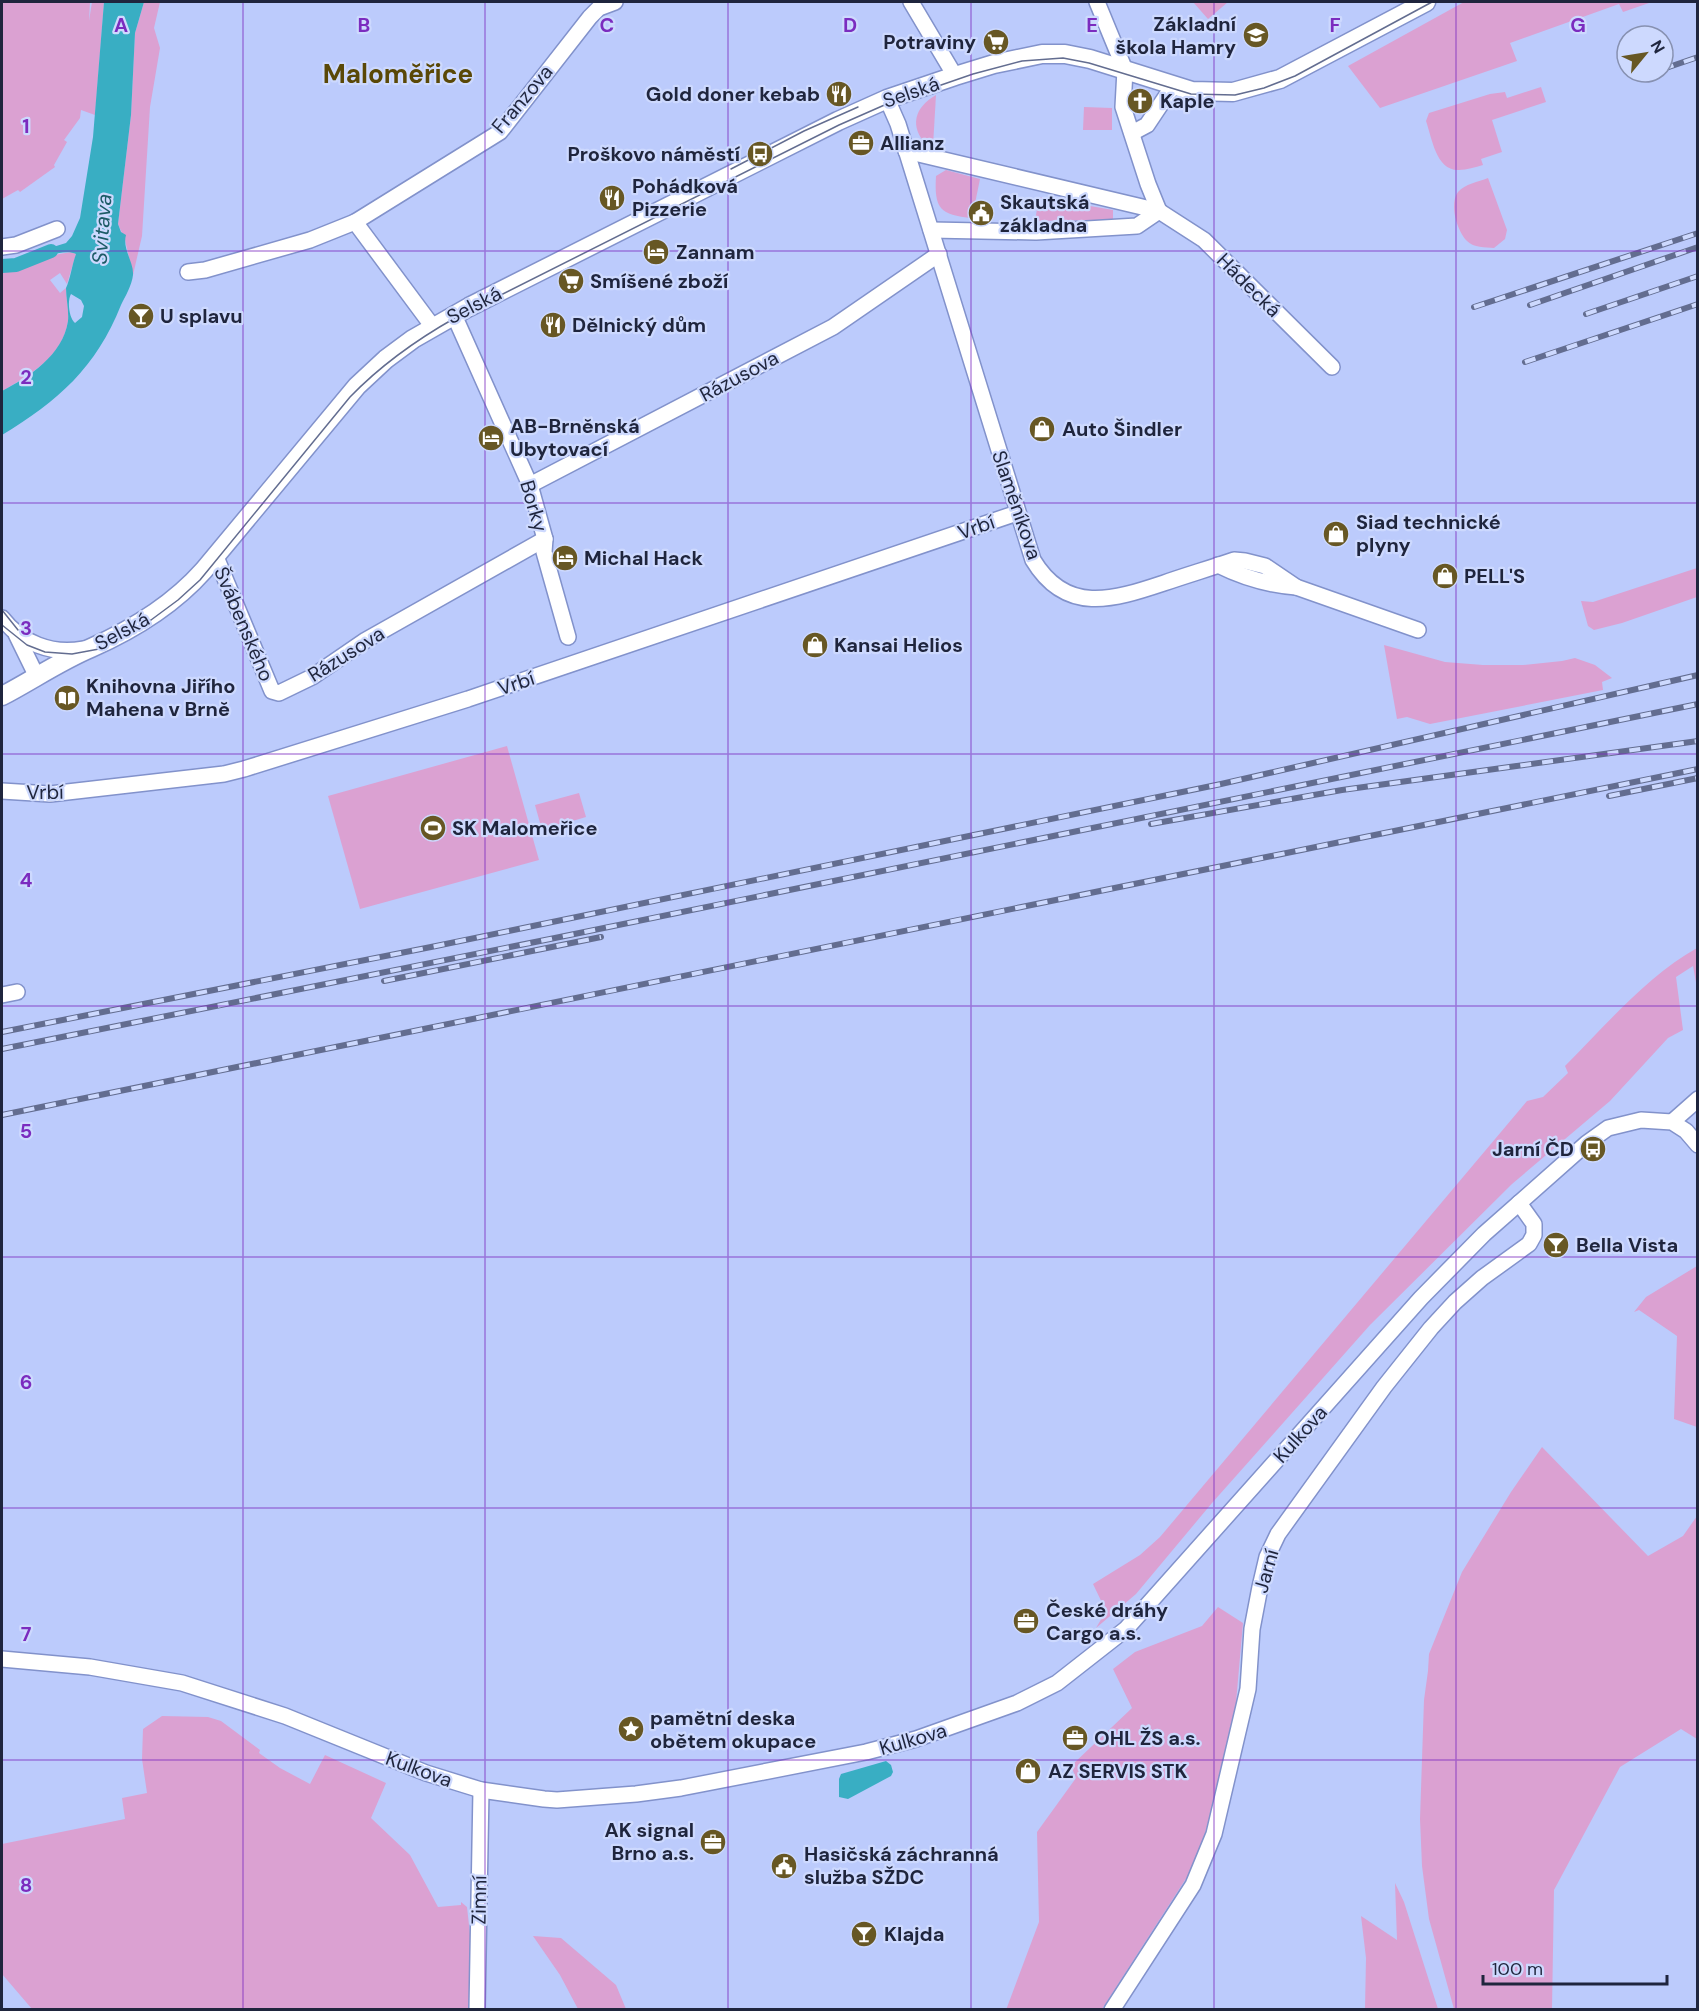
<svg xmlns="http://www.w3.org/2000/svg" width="1699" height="2011" font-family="'DM Sans',sans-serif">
	<rect width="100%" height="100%" fill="#bccbfc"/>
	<!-- green -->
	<g fill="#dba1d2">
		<path d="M 2,2 L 90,2 L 89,21 L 92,2 L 104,2 L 95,115 L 81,110 L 80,118 L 64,140 L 67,142 L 54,165 L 55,167 L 20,192 L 18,190 L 2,199 Z"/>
		<path d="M 144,2 L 160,2 L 154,28 L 160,48 L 150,107 L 142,236 L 133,275 L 125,240 L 118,224 L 131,115 L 135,33 Z"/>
		<path d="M 1193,2 L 1228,2 L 1208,19 Z"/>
		<path d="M 1464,2 L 1648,2 L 1649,3 L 1623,12 L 1619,4 L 1510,43 L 1517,61 L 1380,108 L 1348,66 Z"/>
		<path d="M 1541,87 L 1546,102 L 1492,120 L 1502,152 L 1481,159 L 1483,165 C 1475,167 1467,170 1459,170 C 1436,171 1432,138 1426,121 L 1429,113 L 1490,94 L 1505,92 L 1507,98 Z"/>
		<path d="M 936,95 L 933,146 L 927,146 C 909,126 914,108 936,95 Z"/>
		<path d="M 1084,107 L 1112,108 L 1112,130 L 1083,130 Z"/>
		<path d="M 946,170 L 980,179 L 972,218 C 940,215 934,209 936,176 Z"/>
		<path d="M 1488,178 L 1507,230 L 1505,239 L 1494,248 C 1485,247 1474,248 1467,241 C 1457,231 1449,204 1458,192 C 1465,184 1478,182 1488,178 Z"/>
		<path d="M 1039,197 L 1113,210 L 1113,220 L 1035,221 Z"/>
		<path d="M 71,252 L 76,254 L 67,284 L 60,273 L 50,280 L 60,293 L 66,288 C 66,298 69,311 68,321 C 63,356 29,376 2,391 L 2,271 L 17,270 L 43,257 Z"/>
		<path d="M 1697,568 L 1697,597 L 1622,623 L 1594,630 L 1588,626 L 1581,601 L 1593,602 Z"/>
		<path d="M 1384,645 L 1445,662 L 1483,665 L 1523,665 L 1562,661 L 1575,658 L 1595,665 L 1612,678 L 1602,682 L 1603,690 L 1430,724 L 1407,717 L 1397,719 Z"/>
		<path d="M 507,746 L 539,860 L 360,909 L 328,796 Z"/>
		<path d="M 579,793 L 586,817 L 542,830 L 535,805 Z"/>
		<path d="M 1697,948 L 1697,988 L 1693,966 L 1676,977 L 1683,1030 L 1668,1038 L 1610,1101 L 1512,1184 L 1370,1325 L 1212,1503 L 1136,1594 L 1096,1628 L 1106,1611 L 1093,1584 L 1140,1555 L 1160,1537 L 1527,1101 L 1543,1097 L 1568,1073 L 1565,1066 C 1606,1025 1647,976 1697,948 Z"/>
		<path d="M 1697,1266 L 1697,1427 L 1674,1419 L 1677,1336 L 1639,1310 L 1634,1312 L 1646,1297 Z"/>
		<path d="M 1542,1447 L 1648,1556 L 1683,1536 L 1697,1516 L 1697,1739 L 1681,1729 L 1620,1767 L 1554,1890 L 1552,2009 L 1454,2009 L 1429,1919 L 1422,1866 L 1420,1819 L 1424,1700 L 1428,1671 L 1429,1654 L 1462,1572 L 1511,1492 Z"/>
		<path d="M 1218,1607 L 1243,1623 L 1235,1714 L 1219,1786 L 1196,1863 L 1102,2009 L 1006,2010 L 1039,1922 L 1037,1832 L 1076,1778 L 1071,1766 L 1132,1708 L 1113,1669 L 1135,1652 L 1202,1626 Z"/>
		<path d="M 162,1716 L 208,1717 L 221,1721 L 260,1750 L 259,1753 L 280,1768 L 310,1784 L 325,1755 L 386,1783 L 371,1818 L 410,1855 L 438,1907 L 461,1905 L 461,1902 L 467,1907 L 470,1934 L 470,2009 L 32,2009 L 2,1974 L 2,1844 L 125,1819 L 122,1798 L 147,1793 L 142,1759 L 143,1729 Z"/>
		<path d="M 1395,1883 L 1404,1902 L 1438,2009 L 1365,2009 L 1366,1958 L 1361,1916 L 1397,1940 Z"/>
		<path d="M 533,1936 L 561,1938 L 616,1985 L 626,2009 L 578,2009 L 560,1975 Z"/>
	</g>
	<!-- water -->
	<g fill="#39aec3" fill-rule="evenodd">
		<path d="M 104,2 L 144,2 L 135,33 L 131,115 L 118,224 L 121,232 L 126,235 C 122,249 134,262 133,275 C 132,285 125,297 121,305 C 96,368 58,401 2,435 L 2,391 C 29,377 63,355 68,321 C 69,311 66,298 66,288 C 70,280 72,265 76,254 C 66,249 45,256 36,262 L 33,256 L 40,251 L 66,243 L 72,236 L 80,218 L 93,137 ZM 71,294 L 81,300 L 84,306 L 82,317 L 75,323 C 69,318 67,301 71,294 Z"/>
		<path d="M 886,1761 L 891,1765 L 893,1772 L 891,1776 L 848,1799 L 839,1797 L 839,1779 L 841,1774 Z"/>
	</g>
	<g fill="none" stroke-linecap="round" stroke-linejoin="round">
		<!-- canal -->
		<path stroke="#39aec3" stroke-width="14" d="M 2,266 L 16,265 L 51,251"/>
		<defs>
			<g id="minor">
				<path d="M 911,2 L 955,76"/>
				<path d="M 1097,2 L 1125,70 L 1123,107 L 1148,184 L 1159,211"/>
				<path d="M 887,99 L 898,124 L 1033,560 C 1066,615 1113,600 1164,583 C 1187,575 1211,568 1234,560 L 1245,561 L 1265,566 L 1296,587 L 1418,630"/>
				<path d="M 1132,133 L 1147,125 L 1173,86"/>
				<path d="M 906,151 L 1159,211 L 1204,240 L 1332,367"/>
				<path d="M 355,222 L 433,327"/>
				<path d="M 931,230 L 1036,232 L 1137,226 L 1159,211"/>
				<path d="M 2,247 L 16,245 L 57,229"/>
				<path d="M 188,272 L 205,270 L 310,240 L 355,222 L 500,132 L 590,17 L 599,8 L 615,2"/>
				<path d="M 454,315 L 530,485 L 545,539 L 544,552 L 568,637"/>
				<path d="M 530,485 L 833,327 L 939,254"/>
				<path d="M 216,557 L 272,691 L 279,693 L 312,677 L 366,640 L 545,539"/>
				<path d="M 1218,565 C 1242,577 1269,585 1296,587"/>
				<path d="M 2,618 C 21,643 52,655 83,649"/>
				<path d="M 16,634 L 37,677"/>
				<path d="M 2,791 L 50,794 L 224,774 L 244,769 L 468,699 L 1017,513"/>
				<path d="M 2,995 L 17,992"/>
				<path d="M 1672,1122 L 1698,1099"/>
				<path d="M 2,1659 L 90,1667 L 182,1683 L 285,1716 L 426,1773 L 481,1790 L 544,1799 L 557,1800 L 636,1794 L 681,1788 L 866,1752 L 916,1739 L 1017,1703 L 1057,1683 L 1126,1629 L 1421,1298 L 1484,1234 L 1587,1143 L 1608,1128 L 1641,1120 L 1672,1122 L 1686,1131 L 1698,1145"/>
				<path d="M 477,2010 L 481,1790"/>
				<path d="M 1112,2010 L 1193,1885 L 1214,1834 L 1248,1689 L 1252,1629 L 1260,1587 L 1267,1557 L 1278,1534 L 1384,1387 L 1431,1328 L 1455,1302 L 1482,1278 L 1529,1244 L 1534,1235 L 1534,1224 L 1519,1203"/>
			</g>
			<path id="major" d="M 2,696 C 31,681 60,661 91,648 C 134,629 173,605 204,570 L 357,386 L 386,359 L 413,339 L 469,307 L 838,121 L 887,99 L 955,76 L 994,64 L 1042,54 L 1065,54 L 1090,59 L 1192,91 L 1233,92 L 1280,79 L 1426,2"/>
		</defs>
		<!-- minor casing -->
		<use href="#minor" stroke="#8292cb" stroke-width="18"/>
		<!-- major casing -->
		<use href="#major" stroke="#8292cb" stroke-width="21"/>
		<!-- minor -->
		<use href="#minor" stroke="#fff" stroke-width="15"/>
		<!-- major -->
		<use href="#major" stroke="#fff" stroke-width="18"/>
		<!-- tram -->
		<g stroke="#636d90" stroke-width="1.5">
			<path d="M 731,169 L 804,131 L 858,107"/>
			<path d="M 2,610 L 18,630"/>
			<path d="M 2,625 L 27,645 L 45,652 L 72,654 L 99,649 L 151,620 L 178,600 L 200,580 L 350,397 C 381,365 416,340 455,318 L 839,125 L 889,103 L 973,74 L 1022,61 L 1063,58 L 1089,63 L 1191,94 L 1235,95 L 1264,88 L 1295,76 L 1432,2"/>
		</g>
		<defs>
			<g id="rail">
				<path d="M 1663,69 L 1698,57"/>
				<path d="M 1530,305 L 1698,247"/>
				<path d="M 1474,307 L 1698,233"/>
				<path d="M 1586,314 L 1698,276"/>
				<path d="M 1525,362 L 1698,304"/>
				<path d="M 1609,796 L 1698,778"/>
				<path d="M 1151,824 L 1342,790 L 1698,741"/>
				<path d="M 384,981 L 601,937"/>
				<path d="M 2,1032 L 436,946 L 1221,784 L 1698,675"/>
				<path d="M 2,1049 L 550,939 L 1698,704"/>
				<path d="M 2,1115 L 1698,769"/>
			</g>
		</defs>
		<!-- rail casing -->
		<use href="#rail" stroke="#636d90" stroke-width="6"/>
		<!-- rail -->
		<use href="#rail" stroke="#cdd9fe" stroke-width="4" stroke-dasharray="11" stroke-linecap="butt"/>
	</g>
	<!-- grid -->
	<path fill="none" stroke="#7b2cbf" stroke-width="1.5" stroke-opacity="0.55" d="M 243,2 L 243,2010M 485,2 L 485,2010M 728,2 L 728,2010M 971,2 L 971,2010M 1214,2 L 1214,2010M 1456,2 L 1456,2010M 2,251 L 1698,251M 2,503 L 1698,503M 2,754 L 1698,754M 2,1006 L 1698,1006M 2,1257 L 1698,1257M 2,1508 L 1698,1508M 2,1760 L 1698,1760"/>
	<!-- icons -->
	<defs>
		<symbol id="school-disc" viewBox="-11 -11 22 22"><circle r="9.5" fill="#675724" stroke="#cdd9fe"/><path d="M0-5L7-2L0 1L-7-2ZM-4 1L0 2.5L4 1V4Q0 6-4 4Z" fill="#fff"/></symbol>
		<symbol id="supermarket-disc" viewBox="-11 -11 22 22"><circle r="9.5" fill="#675724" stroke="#cdd9fe"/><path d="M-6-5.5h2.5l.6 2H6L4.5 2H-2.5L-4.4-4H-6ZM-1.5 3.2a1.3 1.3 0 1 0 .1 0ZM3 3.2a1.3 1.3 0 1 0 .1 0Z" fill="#fff"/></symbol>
		<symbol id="restaurant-disc" viewBox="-11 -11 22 22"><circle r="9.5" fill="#675724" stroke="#cdd9fe"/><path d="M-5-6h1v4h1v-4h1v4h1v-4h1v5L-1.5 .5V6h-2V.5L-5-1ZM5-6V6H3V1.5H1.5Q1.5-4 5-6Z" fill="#fff"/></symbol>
		<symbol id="church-disc" viewBox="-11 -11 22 22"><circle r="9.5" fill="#675724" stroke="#cdd9fe"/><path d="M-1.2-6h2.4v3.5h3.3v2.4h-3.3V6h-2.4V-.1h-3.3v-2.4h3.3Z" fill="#fff"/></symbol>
		<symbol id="office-disc" viewBox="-11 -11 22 22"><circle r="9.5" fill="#675724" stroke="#cdd9fe"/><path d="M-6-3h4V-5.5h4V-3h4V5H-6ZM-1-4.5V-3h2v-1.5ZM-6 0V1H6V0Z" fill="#fff"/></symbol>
		<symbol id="bus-disc" viewBox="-11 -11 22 22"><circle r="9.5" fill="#675724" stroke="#cdd9fe"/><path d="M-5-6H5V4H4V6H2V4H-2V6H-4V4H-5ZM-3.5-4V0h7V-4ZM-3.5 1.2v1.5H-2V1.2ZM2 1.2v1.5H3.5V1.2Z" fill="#fff"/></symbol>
		<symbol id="civic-disc" viewBox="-11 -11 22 22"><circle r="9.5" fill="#675724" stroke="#cdd9fe"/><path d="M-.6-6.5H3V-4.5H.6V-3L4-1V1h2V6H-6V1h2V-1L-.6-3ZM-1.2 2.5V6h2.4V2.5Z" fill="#fff"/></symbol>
		<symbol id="hotel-disc" viewBox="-11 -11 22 22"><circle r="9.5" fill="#675724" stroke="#cdd9fe"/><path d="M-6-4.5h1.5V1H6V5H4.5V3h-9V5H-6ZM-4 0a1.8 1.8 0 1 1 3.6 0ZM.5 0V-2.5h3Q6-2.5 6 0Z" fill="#fff"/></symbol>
		<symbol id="bar-disc" viewBox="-11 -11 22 22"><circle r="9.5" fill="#675724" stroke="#cdd9fe"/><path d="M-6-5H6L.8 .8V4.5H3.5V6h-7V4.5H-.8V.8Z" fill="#fff"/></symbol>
		<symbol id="shop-disc" viewBox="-11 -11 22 22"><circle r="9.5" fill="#675724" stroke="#cdd9fe"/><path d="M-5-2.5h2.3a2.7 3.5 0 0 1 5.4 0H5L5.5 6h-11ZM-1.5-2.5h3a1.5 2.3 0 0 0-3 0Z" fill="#fff"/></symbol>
		<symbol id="library-disc" viewBox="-11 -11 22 22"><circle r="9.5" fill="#675724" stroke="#cdd9fe"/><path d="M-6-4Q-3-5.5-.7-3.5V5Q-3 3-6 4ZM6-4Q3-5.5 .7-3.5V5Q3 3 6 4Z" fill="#fff"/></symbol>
		<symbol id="stadium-disc" viewBox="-11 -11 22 22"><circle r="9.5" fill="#675724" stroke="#cdd9fe"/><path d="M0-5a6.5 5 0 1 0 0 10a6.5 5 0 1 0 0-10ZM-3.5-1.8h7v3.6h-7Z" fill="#fff"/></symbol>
		<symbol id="sight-disc" viewBox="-11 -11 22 22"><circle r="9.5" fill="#675724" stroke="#cdd9fe"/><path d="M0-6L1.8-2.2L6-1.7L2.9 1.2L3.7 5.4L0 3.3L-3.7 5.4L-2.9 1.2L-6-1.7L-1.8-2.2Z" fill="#fff"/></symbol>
	</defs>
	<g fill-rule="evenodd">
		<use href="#school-disc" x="1241" y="20" width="30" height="30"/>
		<use href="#supermarket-disc" x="981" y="27" width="30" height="30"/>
		<use href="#restaurant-disc" x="824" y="79" width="30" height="30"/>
		<use href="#church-disc" x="1125" y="86" width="30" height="30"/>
		<use href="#office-disc" x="846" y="128" width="30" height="30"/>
		<use href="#bus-disc" x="745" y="139" width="30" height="30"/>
		<use href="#restaurant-disc" x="597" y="183" width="30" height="30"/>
		<use href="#civic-disc" x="966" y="198" width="30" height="30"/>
		<use href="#hotel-disc" x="641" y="237" width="30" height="30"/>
		<use href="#supermarket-disc" x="556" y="266" width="30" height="30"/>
		<use href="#bar-disc" x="126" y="301" width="30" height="30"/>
		<use href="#restaurant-disc" x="538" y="310" width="30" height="30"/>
		<use href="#shop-disc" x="1027" y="414" width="30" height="30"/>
		<use href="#hotel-disc" x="476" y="423" width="30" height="30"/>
		<use href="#shop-disc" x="1321" y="519" width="30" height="30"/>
		<use href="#hotel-disc" x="550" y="543" width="30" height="30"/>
		<use href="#shop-disc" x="1430" y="561" width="30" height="30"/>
		<use href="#shop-disc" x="800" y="630" width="30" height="30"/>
		<use href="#library-disc" x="52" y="683" width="30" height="30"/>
		<use href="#stadium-disc" x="418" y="813" width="30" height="30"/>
		<use href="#bus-disc" x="1578" y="1134" width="30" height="30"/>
		<use href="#bar-disc" x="1541" y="1230" width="30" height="30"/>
		<use href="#office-disc" x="1011" y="1606" width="30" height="30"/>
		<use href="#sight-disc" x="616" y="1714" width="30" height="30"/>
		<use href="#office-disc" x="1060" y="1723" width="30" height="30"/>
		<use href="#shop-disc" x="1013" y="1756" width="30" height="30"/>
		<use href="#office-disc" x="698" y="1827" width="30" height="30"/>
		<use href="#civic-disc" x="769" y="1851" width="30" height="30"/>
		<use href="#bar-disc" x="849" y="1919" width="30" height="30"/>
	</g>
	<g text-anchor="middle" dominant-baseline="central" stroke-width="4.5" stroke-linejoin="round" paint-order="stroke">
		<!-- poi labels -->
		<g font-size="20" font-weight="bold" fill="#1f253d" stroke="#cdd9fe" text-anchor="start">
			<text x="1236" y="24" text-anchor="end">Základní<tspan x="1236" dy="23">škola Hamry</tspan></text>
			<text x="976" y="42" text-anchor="end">Potraviny</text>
			<text x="820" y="94" text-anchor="end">Gold doner kebab</text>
			<text x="1160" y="101">Kaple</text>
			<text x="880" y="143">Allianz</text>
			<text x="740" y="154" text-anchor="end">Proškovo náměstí</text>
			<text x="632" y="186">Pohádková<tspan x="632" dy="23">Pizzerie</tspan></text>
			<text x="1000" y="202">Skautská<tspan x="1000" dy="23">základna</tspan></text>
			<text x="676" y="252">Zannam</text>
			<text x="590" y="281">Smíšené zboží</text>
			<text x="160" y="316">U splavu</text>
			<text x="572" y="325">Dělnický dům</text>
			<text x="510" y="426">AB-Brněnská<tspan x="510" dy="23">Ubytovací</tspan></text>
			<text x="1062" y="429">Auto Šindler</text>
			<text x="1356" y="522">Siad technické<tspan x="1356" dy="23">plyny</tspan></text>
			<text x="584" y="558">Michal Hack</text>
			<text x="1464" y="576">PELL'S</text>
			<text x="834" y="645">Kansai Helios</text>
			<text x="86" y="686">Knihovna Jiřího<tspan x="86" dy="23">Mahena v Brně</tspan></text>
			<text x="452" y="828">SK Malomeřice</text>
			<text x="1574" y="1149" text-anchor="end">Jarní ČD</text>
			<text x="1576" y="1245">Bella Vista</text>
			<text x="1046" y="1610">České dráhy<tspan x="1046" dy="23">Cargo a.s.</tspan></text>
			<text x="650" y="1718">pamětní deska<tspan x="650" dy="23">obětem okupace</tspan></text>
			<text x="1094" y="1738">OHL ŽS a.s.</text>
			<text x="1048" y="1771">AZ SERVIS STK</text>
			<text x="694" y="1830" text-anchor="end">AK signal<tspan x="694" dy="23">Brno a.s.</tspan></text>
			<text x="804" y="1854">Hasičská záchranná<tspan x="804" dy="23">služba SŽDC</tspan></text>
			<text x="884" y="1934">Klajda</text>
		</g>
		<!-- street labels -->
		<g font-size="20" fill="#1f253d" stroke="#cdd9fe">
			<text transform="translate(911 92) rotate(-19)">Selská</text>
			<text transform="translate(522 99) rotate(-50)">Franzova</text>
			<text transform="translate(1249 285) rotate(45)">Hádecká</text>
			<text transform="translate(474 305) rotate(-27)">Selská</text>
			<text transform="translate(739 376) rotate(-28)">Rázusova</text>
			<text transform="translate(1017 505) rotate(71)">Slaměníkova</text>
			<text transform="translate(534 506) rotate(74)">Borky</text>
			<text transform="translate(976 527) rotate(-19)">Vrbí</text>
			<text transform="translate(244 624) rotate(67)">Švábenského</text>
			<text transform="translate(122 631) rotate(-28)">Selská</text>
			<text transform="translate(346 654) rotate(-32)">Rázusova</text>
			<text transform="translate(516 683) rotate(-18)">Vrbí</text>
			<text transform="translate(45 792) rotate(-1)">Vrbí</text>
			<text transform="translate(1300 1434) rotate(-48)">Kulkova</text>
			<text transform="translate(1266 1571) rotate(-74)">Jarní</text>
			<text transform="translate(913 1739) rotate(-16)">Kulkova</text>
			<text transform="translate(419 1769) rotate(20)">Kulkova</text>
			<text transform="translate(479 1900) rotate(-89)">Zimní</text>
		</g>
		<!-- water labels -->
		<g font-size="21" font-style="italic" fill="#1c5b66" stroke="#cdd9fe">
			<text transform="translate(102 229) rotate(-86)">Svitava</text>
		</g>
		<!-- district labels -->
		<g font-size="26" font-weight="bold" fill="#5a4807" stroke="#cdd9fe">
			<text x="398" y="74">Maloměřice</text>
		</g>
	</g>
	<g font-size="20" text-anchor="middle" font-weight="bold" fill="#7b2cbf" stroke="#cdd9fe" stroke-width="4.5" stroke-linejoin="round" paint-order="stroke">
		<text x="121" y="32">A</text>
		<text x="364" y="32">B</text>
		<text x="607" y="32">C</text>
		<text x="850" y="32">D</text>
		<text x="1092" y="32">E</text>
		<text x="1335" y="32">F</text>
		<text x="1578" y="32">G</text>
		<text x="26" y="133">1</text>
		<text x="26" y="384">2</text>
		<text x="26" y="635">3</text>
		<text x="26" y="887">4</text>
		<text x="26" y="1138">5</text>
		<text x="26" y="1389">6</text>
		<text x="26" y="1641">7</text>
		<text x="26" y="1892">8</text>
	</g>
	<!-- border -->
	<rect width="1699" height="2011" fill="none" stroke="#1f253d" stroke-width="6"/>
	<!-- north arrow -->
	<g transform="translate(1645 54) rotate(60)"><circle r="28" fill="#cdd9fe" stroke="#8791b1" stroke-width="1.5"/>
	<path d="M0-4.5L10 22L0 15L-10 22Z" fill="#675724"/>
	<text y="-9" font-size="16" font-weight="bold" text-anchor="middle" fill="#1f253d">N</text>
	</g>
	<!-- scale -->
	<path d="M1483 1975v9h184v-9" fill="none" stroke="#1f253d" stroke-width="3"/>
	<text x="1492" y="1975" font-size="18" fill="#1f253d" stroke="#cdd9fe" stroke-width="4.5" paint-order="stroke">100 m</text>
</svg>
